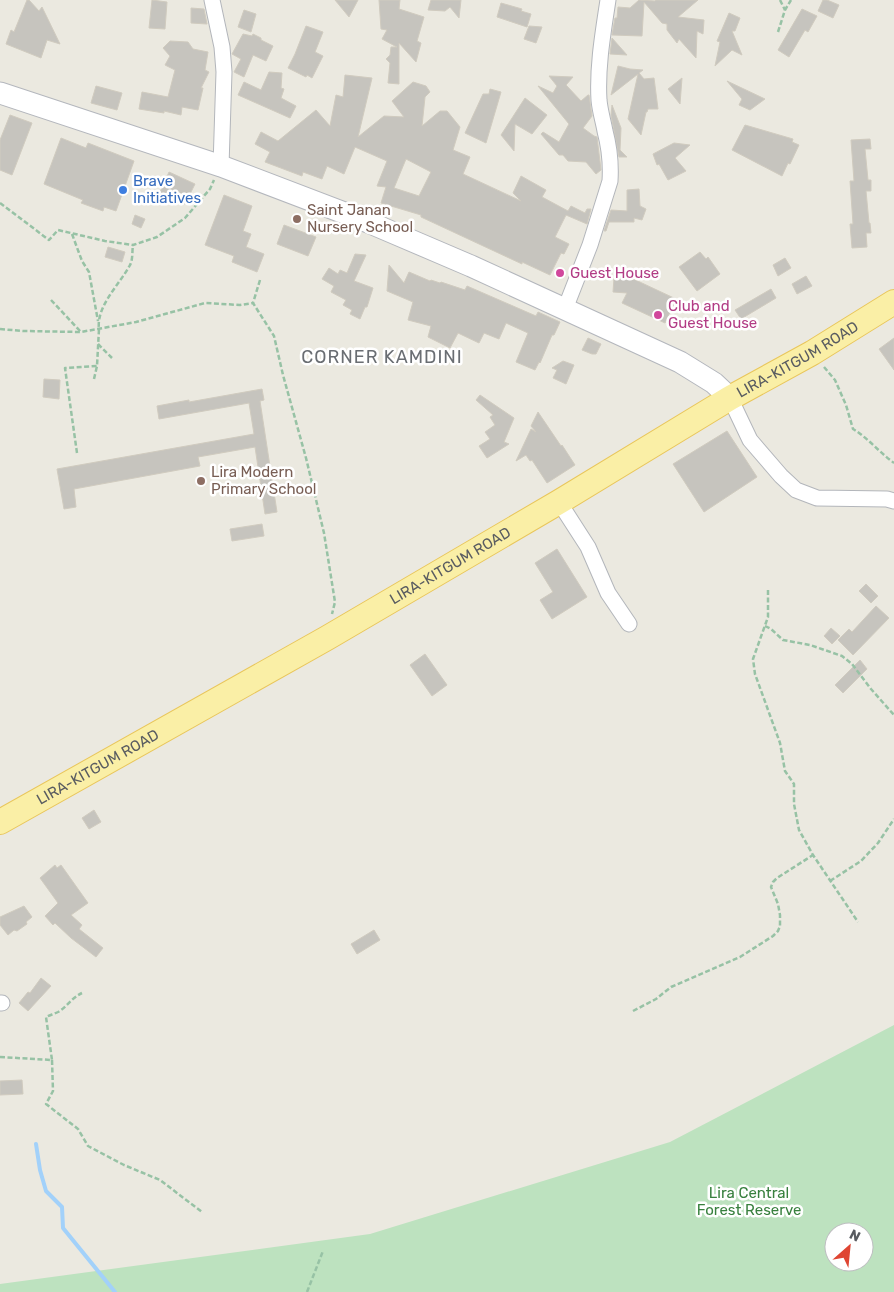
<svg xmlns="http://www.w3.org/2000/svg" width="894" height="1292" font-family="Rubik,sans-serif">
	<rect width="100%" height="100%" fill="#ebe9e0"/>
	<!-- green -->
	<path fill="#bde2bf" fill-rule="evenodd" d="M 894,1025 L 894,1292 L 0,1292 L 0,1284 L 370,1234 L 670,1142 ZM 834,1232 L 864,1232 L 864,1262 L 834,1262 Z"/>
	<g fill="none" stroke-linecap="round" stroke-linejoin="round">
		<!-- stream -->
		<path stroke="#a2d1fa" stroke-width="4" d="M 36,1144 L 40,1170 L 46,1191 L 62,1207 L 63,1228 L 115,1292"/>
	</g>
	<!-- building -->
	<g fill="#c6c4be" stroke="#d0cbbf" fill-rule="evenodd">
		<path d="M 27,0 L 29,0 L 39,11 L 42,7 L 60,44 L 47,40 L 41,58 L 6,44 L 11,30 L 14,32 Z"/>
		<path d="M 152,0 L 167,2 L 165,29 L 149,28 Z"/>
		<path d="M 335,0 L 358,0 L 349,17 Z"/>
		<path d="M 379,0 L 400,0 L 399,9 L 424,17 L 417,41 L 421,43 L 416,62 L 399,43 L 399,84 L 388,83 L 390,63 L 386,59 L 390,55 L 391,47 L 397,47 L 382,39 L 387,30 L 381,29 Z"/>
		<path d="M 431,0 L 461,0 L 459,18 L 450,7 L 445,11 L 428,10 Z"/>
		<path d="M 639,0 L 655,1 L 656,0 L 698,0 L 678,17 L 704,20 L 703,34 L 697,31 L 696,58 L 679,39 L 677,43 L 667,30 L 667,24 L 662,23 L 644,2 L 642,36 L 612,35 L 615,18 L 617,18 L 618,7 L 630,8 Z"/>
		<path d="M 823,0 L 827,0 L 839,5 L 833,18 L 818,11 Z"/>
		<path d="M 501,3 L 522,9 L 521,11 L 531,14 L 527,27 L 497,17 Z"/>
		<path d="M 191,8 L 204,9 L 207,24 L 191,23 Z"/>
		<path d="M 802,9 L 817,16 L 808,32 L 805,30 L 789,57 L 778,50 Z"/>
		<path d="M 244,10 L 256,14 L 251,32 L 238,27 Z"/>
		<path d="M 729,13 L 740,18 L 735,31 L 732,31 L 742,55 L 732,50 L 715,66 L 720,42 L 717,41 Z"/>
		<path d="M 306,26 L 323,32 L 315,52 L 323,56 L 312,78 L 307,75 L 306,77 L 288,68 L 295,54 Z"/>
		<path d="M 529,26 L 542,27 L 536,43 L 524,39 Z"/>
		<path d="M 243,34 L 252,36 L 253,34 L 261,38 L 261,40 L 273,46 L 266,61 L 253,55 L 244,77 L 234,72 L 241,59 L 232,54 Z"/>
		<path d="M 612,38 L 627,55 L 610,54 Z"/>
		<path d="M 170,41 L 188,42 L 193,49 L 208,52 L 205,70 L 209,72 L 201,88 L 203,88 L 198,110 L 182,107 L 181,115 L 164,111 L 164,113 L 139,109 L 142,92 L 168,97 L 175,70 L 165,65 L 170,56 L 163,48 Z"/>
		<path d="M 618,66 L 630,69 L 643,70 L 639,73 L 644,79 L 654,78 L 658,109 L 648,109 L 647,112 L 646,112 L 641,135 L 628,119 L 638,74 L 611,95 Z"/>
		<path d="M 269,72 L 282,73 L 281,88 L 284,89 L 281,98 L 296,106 L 290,118 L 238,95 L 244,82 L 261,90 Z"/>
		<path d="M 345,75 L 372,78 L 358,137 L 384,116 L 404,117 L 392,101 L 413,82 L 426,86 L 430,92 L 425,97 L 422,126 L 440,111 L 447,111 L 460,127 L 453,150 L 470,157 L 463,174 L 521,201 L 513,193 L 521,176 L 546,190 L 542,197 L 568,211 L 571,206 L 585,213 L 587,209 L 591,209 L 587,224 L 566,215 L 555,237 L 569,244 L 564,254 L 561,253 L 550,275 L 522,262 L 522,264 L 421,217 L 421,215 L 381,203 L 386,187 L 377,186 L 387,161 L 355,147 L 344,174 L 327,166 L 322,179 L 303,172 L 302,176 L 265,162 L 270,152 L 255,144 L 261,132 L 278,141 L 316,110 L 330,126 L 336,95 L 343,97 ZM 406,159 L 431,172 L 419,196 L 394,188 Z"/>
		<path d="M 549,76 L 573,77 L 566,85 L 581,101 L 588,95 L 589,95 L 592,116 L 583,128 L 594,136 L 597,137 L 601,170 L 596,174 L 586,162 L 568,161 L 563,155 L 559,155 L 541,134 L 543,132 L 559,142 L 569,124 L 538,86 L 553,93 L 557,86 Z"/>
		<path d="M 682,78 L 680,104 L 668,89 Z"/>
		<path d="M 727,81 L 765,99 L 750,110 L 739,105 L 742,99 Z"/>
		<path d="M 96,86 L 122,93 L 117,110 L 91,103 Z"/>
		<path d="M 490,89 L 501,92 L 486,143 L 465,133 L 483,94 L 489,94 Z"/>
		<path d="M 525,98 L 547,115 L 532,134 L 515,124 L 514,151 L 501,135 Z"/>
		<path d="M 612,105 L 621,128 L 620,150 L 627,157 L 619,157 L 611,115 Z"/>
		<path d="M 10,115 L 32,123 L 12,175 L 0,170 L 0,140 Z"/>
		<path d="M 745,125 L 793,139 L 792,142 L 799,145 L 790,164 L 788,163 L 782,176 L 732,150 Z"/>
		<path d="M 61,138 L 86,148 L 88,143 L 134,161 L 116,211 L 104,207 L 103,211 L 81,203 L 83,200 L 44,184 Z"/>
		<path d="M 870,139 L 871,149 L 865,149 L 868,180 L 871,180 L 871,191 L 866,191 L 869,223 L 870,223 L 871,233 L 866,233 L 867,247 L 852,248 L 850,224 L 853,224 L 850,181 L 854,181 L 851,140 Z"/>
		<path d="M 674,143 L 690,145 L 675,158 L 686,171 L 668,180 L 659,164 L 657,165 L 653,154 Z"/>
		<path d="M 169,172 L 195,184 L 185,204 L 160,192 Z"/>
		<path d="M 639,189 L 640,206 L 646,209 L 642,220 L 634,218 L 634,222 L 609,222 L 606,231 L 604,231 L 611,210 L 627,211 L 627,190 Z"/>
		<path d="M 224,195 L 252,206 L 243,231 L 251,234 L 246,247 L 264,254 L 257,272 L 232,262 L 234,256 L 205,245 Z"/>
		<path d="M 135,215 L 145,219 L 141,228 L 132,224 Z"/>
		<path d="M 284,225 L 316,237 L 308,256 L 277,244 Z"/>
		<path d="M 108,247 L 125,252 L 122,262 L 105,257 Z"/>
		<path d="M 700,252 L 706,259 L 708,257 L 720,274 L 697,291 L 679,267 Z"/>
		<path d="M 355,254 L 366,255 L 354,281 L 373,288 L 367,307 L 365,307 L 360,319 L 350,314 L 352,310 L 343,305 L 346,300 L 331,292 L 334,286 L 322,279 L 329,268 L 338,274 L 340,270 L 347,273 Z"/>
		<path d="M 785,258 L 791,268 L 778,276 L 773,265 Z"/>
		<path d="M 389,265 L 404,283 L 409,272 L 430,281 L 431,280 L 440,283 L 441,282 L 465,290 L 467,286 L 536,316 L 538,312 L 560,322 L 554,335 L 552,335 L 540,363 L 539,362 L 535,370 L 516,362 L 528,333 L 506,323 L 499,339 L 484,333 L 479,343 L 458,333 L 450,348 L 428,337 L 431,326 L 408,320 L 413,302 L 387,291 Z"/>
		<path d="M 623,271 L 627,276 L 676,299 L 665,323 L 622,303 L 627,293 L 613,292 L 614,278 Z"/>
		<path d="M 806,276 L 812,286 L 797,294 L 792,284 Z"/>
		<path d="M 771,289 L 776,298 L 741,319 L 735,310 Z"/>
		<path d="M 588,338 L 601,344 L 596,354 L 592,354 L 582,350 Z"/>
		<path d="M 894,338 L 894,370 L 879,349 Z"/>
		<path d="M 563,361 L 574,365 L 566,384 L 553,378 L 557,370 L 552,368 Z"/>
		<path d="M 44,379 L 60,380 L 59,399 L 43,397 Z"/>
		<path d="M 262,389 L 264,400 L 260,401 L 277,512 L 265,514 L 255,447 L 198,457 L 200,466 L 74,489 L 76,507 L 64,509 L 57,469 L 254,434 L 249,403 L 159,419 L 157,406 L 189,400 L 189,402 Z"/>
		<path d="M 480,395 L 514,418 L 504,442 L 509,444 L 487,458 L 479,446 L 490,439 L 485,432 L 495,425 L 490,417 L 493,415 L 476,400 Z"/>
		<path d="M 538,412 L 561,446 L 562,445 L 575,465 L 547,483 L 532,460 L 530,461 L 526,455 L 516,461 L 531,429 L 536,432 L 531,426 Z"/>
		<path d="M 727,431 L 757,477 L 704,512 L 673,464 Z"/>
		<path d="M 262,524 L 264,536 L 232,541 L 230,529 Z"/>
		<path d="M 557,549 L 587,597 L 552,619 L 540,600 L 553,592 L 535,563 Z"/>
		<path d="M 866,584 L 878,596 L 871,603 L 859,591 Z"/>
		<path d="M 876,606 L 889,618 L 853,655 L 838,640 L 849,629 L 852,632 Z"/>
		<path d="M 831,628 L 840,636 L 832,644 L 824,636 Z"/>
		<path d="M 425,654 L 447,685 L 432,696 L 410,665 Z"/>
		<path d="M 860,660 L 867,669 L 843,693 L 835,685 Z"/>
		<path d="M 94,810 L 101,822 L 89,829 L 82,818 Z"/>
		<path d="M 55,865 L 57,868 L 61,865 L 88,903 L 71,915 L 82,925 L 79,929 L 103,948 L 96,957 L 71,938 L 55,923 L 53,925 L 45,916 L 58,903 L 40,878 Z"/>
		<path d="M 24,906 L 32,917 L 26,922 L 27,924 L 17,931 L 14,930 L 8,935 L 0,925 L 0,917 Z"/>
		<path d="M 374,930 L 380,940 L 357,954 L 351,944 Z"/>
		<path d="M 41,978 L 51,986 L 28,1011 L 19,1003 L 28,992 L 30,993 Z"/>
		<path d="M 22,1080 L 23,1094 L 0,1095 L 0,1081 Z"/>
	</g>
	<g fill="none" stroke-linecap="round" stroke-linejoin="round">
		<defs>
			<g id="street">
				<path d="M 212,0 L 222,47 L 224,72 L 221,166"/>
				<path d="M 565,309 L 590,245 L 610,181 C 611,165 609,146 605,131 C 603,120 600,111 599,100 C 597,67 603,33 608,0"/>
				<path d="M 730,398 L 750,440 L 781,476 L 796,490 L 817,498 L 887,499 L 894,501"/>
				<path d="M 559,502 L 588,547 L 608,593 L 629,624"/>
				<path d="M 0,1003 L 2,1003"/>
			</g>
			<path id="secondary" d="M 0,93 L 221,166 L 368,222 L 471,266 L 680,362 L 714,383 L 730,398"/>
			<g id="primary">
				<path id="s1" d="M 0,822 L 327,638 L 559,502 L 730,398 L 812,353 L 894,302"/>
			</g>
		</defs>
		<!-- street casing -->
		<use href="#street" stroke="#b3b6bb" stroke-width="17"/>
		<!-- secondary casing -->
		<use href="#secondary" stroke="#b4b7bd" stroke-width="23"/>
		<!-- primary casing -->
		<use href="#primary" stroke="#e9c65b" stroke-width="26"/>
		<!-- path -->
		<g stroke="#97c2a5" stroke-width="2.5" stroke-dasharray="5 2.5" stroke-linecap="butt">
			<path d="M 780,0 L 785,10"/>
			<path d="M 778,32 L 785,10 L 791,0"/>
			<path d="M 0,203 L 49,240 L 58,230 L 105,241 L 133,245 L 157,237 L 185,218 L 210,189 L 214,180"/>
			<path d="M 72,234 L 82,261 L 89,272 L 98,321"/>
			<path d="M 260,280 L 253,303 L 274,336 L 283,375 L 306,458 L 324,533 L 335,602 L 332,614"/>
			<path d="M 51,300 L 81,332"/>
			<path d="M 0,329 L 23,331 L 81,332 L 136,322 L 205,303 L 240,305 L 253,303"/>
			<path d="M 98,344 L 112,358"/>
			<path d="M 824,367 L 835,380 L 846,405 L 853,429 C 868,438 879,452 894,463"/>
			<path d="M 94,379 L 97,366 L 99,329 C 96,306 120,284 130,265 C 133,260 132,251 133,245"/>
			<path d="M 77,453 L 65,368 L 97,366"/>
			<path d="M 768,590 L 768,617 L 753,659 L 755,674 L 780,743 L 785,771 L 794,784 L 794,804 L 799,830 L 813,855 L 858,922"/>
			<path d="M 765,626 L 771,629 L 783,640 L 810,645 L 842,656 L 852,664 L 871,689 L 894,715"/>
			<path d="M 830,881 L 861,861 L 878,843 L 894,819"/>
			<path d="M 633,1011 L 656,999 L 671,987 L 740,957 L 773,936 L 778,931 L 780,926 L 780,915 L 778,904 L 771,887 L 773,882 L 777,878 L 813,855"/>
			<path d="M 0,1057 L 52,1060 L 46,1017 C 50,1015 54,1014 58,1012 C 67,1007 71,998 82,993"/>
			<path d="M 52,1060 L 53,1091 L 46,1104 L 78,1129 L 88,1146 L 124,1165 L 160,1180 L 202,1212"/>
			<path d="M 307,1292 L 323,1251"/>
		</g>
		<!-- street -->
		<use href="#street" stroke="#fff" stroke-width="15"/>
		<!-- secondary -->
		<use href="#secondary" stroke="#fff" stroke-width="21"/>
		<!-- primary -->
		<use href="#primary" stroke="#faefa6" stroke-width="24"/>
	</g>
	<!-- markers -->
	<circle fill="#3f7fe0" stroke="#fff" stroke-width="2" cx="123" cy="190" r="5"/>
	<g fill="#8d6e63" stroke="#fff" stroke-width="2">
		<circle cx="297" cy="219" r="5"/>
		<circle cx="201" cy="481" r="5"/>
	</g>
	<g fill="#d1479c" stroke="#fff" stroke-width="2">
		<circle cx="560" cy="273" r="5"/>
		<circle cx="658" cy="315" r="5"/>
	</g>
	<g text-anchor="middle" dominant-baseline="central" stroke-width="5" stroke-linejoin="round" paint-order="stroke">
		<!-- shop labels -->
		<g font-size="15" fill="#366cbe" stroke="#fff" text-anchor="start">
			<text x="133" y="181">Brave<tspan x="133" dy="17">Initiatives</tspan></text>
		</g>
		<!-- education labels -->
		<g font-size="15" fill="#785e54" stroke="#fff" text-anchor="start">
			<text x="307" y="210">Saint Janan<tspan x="307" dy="17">Nursery School</tspan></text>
			<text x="211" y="472">Lira Modern<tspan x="211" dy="17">Primary School</tspan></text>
		</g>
		<!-- hotel labels -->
		<g font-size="15" fill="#b23c85" stroke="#fff" text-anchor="start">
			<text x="570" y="273">Guest House</text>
			<text x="668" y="306">Club and<tspan x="668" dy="17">Guest House</tspan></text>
		</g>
		<!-- street labels -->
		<g font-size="15" fill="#595c61" stroke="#fff">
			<text stroke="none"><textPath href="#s1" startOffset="922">LIRA-KITGUM ROAD</textPath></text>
			<text stroke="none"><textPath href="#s1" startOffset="518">LIRA-KITGUM ROAD</textPath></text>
			<text stroke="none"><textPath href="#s1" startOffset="112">LIRA-KITGUM ROAD</textPath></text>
		</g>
		<!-- park labels -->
		<g font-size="15" fill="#38803e" stroke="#fff">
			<text x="749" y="1193">Lira Central<tspan x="749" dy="17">Forest Reserve</tspan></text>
		</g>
		<!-- quarter labels -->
		<g font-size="18" letter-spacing="1" fill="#6a6e73" stroke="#fff">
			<text x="382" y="357">CORNER KAMDINI</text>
		</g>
	</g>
	<!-- north arrow -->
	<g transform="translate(849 1247) rotate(27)"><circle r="24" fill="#ffffff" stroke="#bdbec0"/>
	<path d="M0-4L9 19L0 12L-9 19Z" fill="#df4532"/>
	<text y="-8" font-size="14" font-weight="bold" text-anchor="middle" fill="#595c61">N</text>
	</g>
</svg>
